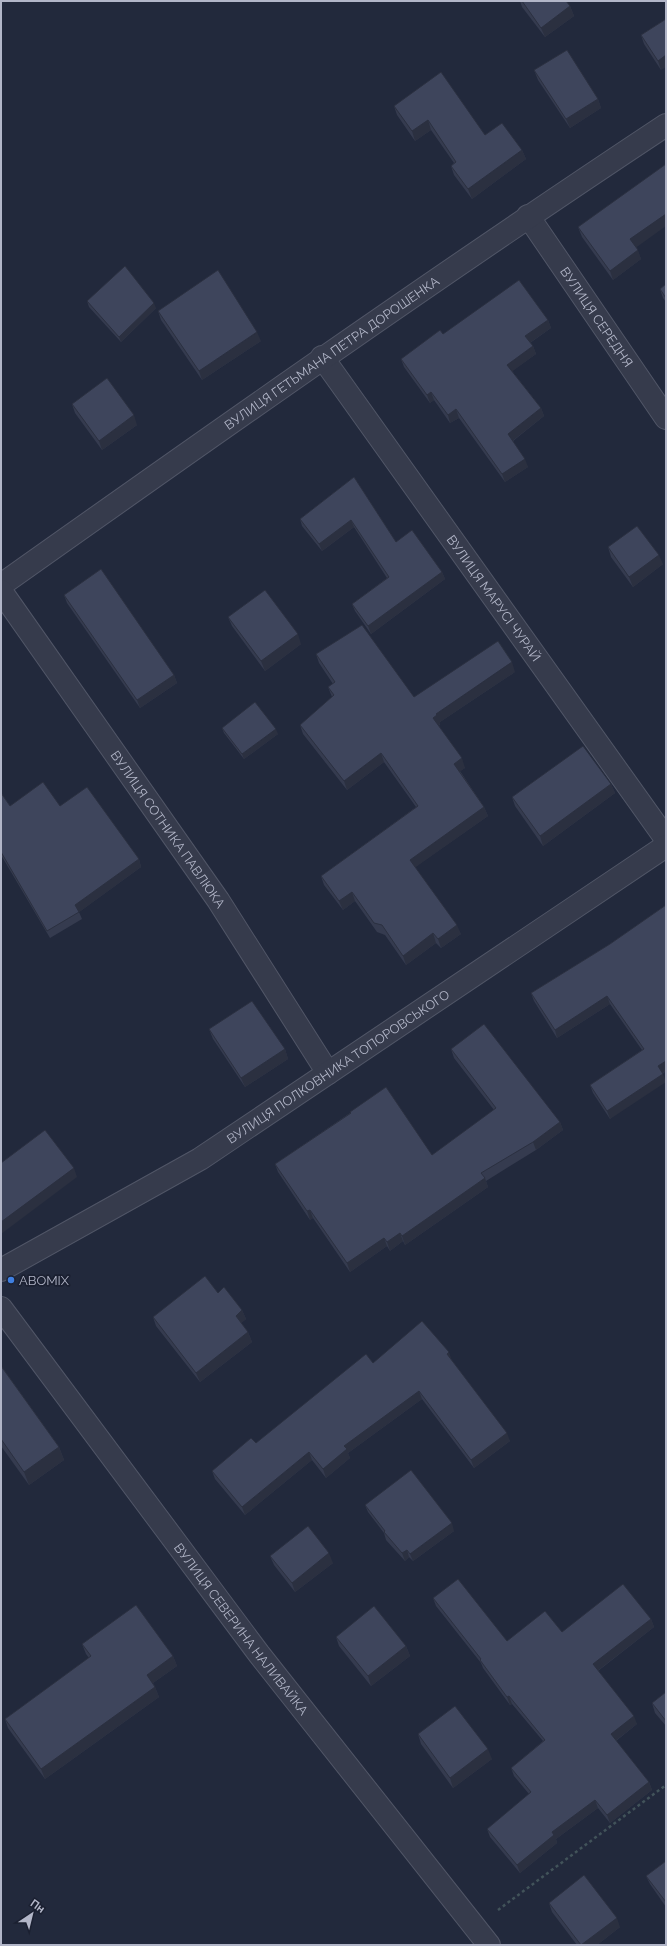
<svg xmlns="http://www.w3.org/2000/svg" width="667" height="1946" font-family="Raleway,sans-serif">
	<rect width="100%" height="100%" fill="#22293c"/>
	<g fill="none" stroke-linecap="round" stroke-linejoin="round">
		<defs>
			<g id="minor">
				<path id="s1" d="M 528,216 L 666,418"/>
				<path id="s2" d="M 322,357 L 666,839"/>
				<path id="s3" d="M 1,585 C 221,429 441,274 666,125"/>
				<path id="s4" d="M 1,591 L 218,900 L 328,1073"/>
				<path id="s5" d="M 1,1270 L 200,1159 L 666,846"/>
				<path id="s6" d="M 1,1308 L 259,1654 L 489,1945"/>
			</g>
		</defs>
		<!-- minor casing -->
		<use href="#minor" stroke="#515667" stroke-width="24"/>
		<!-- path -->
		<path stroke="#42535a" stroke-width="2.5" stroke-dasharray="3 3" stroke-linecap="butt" d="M 498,1910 L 666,1785"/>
		<!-- minor -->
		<use href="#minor" stroke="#363b4c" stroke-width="22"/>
	</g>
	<!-- wall -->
	<g fill="#353b4f">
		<path d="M 520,1 L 566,1 L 570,6 L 574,16 L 545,37 L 522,7 Z"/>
		<path d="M 666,19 L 661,70 L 644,44 L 641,35 Z"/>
		<path d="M 534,70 L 598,99 L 601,108 L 570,128 L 538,80 Z"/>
		<path d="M 394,106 L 485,135 L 522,150 L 526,159 L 472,199 L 454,175 L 451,166 L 454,163 L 431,130 L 415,141 L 397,115 Z"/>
		<path d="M 578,227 L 636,247 L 641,259 L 613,280 L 582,237 Z"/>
		<path d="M 666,284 L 666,302 L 663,298 L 660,289 Z"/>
		<path d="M 87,301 L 156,308 L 121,342 L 89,307 Z"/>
		<path d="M 158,311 L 261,341 L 202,380 L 161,320 Z"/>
		<path d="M 548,320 L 551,328 L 530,343 L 533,346 L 536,354 L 512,371 L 541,408 L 544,416 L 513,441 L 528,467 L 505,482 L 459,418 L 450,423 L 434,400 L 430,403 L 404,367 L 401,359 L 443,334 Z"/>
		<path d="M 72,404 L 137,425 L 102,450 L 75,413 Z"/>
		<path d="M 354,477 L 396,542 L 442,572 L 445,579 L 371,634 L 355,611 L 352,604 L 387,578 L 354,527 L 322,551 L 302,526 L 300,519 Z"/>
		<path d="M 608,547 L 663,564 L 633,587 L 611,557 Z"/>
		<path d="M 64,595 L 174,675 L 177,683 L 140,708 L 67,603 Z"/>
		<path d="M 228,617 L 301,644 L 265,671 L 232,626 Z"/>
		<path d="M 316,654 L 414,697 L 515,672 L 440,722 L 440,724 L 439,726 L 465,768 L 460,771 L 484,807 L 488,816 L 415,867 L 461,934 L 441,948 L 436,943 L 406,965 L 385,935 L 377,932 L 355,901 L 343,910 L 324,885 L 321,876 L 416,807 L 384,762 L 347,790 L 303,734 L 300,725 L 332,697 L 328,687 L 333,684 L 319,663 Z"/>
		<path d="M 222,728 L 278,734 L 244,759 L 224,733 Z"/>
		<path d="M 611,784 L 615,793 L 543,846 L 515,806 L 512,797 Z"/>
		<path d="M 1,793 L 10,806 L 60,806 L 139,859 L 141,867 L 79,912 L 82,919 L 50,938 L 1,855 Z"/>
		<path d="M 666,905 L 666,1071 L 610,1119 L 593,1093 L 590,1085 L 642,1050 L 610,1004 L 557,1038 L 534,1001 L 531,993 L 610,944 Z"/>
		<path d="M 209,1029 L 285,1049 L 288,1059 L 245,1087 L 213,1039 Z"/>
		<path d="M 451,1049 L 560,1122 L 563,1130 L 536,1150 L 486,1181 L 488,1187 L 405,1245 L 403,1241 L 390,1251 L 387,1246 L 350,1272 L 313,1218 L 310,1220 L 278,1172 L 275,1164 L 350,1113 L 350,1112 L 432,1155 L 494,1110 L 454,1058 Z"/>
		<path d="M 218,1293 L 242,1310 L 246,1319 L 241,1323 L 248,1332 L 252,1342 L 200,1382 L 156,1326 L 153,1317 Z"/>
		<path d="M 452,1361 L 510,1441 L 474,1468 L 422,1399 L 348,1453 L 350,1458 L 326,1478 L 312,1460 L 245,1515 L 215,1479 L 212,1471 L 256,1443 L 373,1363 Z"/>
		<path d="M 1,1366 L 59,1447 L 64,1460 L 29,1485 L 1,1446 Z"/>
		<path d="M 365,1505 L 454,1531 L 413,1561 L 409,1557 L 405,1561 L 386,1540 L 384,1533 L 368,1512 Z"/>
		<path d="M 270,1556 L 333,1563 L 295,1592 L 274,1565 Z"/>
		<path d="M 433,1598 L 507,1641 L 562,1632 L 651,1619 L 654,1627 L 598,1671 L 637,1724 L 616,1741 L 649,1782 L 652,1790 L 610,1823 L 598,1808 L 556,1839 L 557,1843 L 520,1873 L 490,1837 L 487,1829 L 529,1794 L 514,1776 L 511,1768 L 543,1741 L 512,1704 L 510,1705 L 483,1668 L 481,1663 L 436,1606 Z"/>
		<path d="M 336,1637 L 406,1646 L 410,1656 L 371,1686 L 339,1646 Z"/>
		<path d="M 82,1644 L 173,1656 L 177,1666 L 153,1683 L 155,1687 L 159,1697 L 45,1779 L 8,1728 L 5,1719 L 89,1658 L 86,1654 Z"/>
		<path d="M 666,1692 L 666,1726 L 655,1713 L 652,1703 Z"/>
		<path d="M 418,1734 L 492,1759 L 453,1788 L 421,1744 Z"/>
		<path d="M 666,1861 L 666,1907 L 650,1884 L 646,1876 Z"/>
		<path d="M 549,1903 L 620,1927 L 597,1945 L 577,1945 L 552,1912 Z"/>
	</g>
	<!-- shaded-wall -->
	<g fill="#2b3040">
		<path d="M 570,6 L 574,16 L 545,37 L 541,28 Z"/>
		<path d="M 666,55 L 666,67 L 661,70 L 658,61 Z"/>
		<path d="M 598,99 L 601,108 L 570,128 L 566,119 Z"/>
		<path d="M 428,120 L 431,130 L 415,141 L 412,131 Z"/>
		<path d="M 522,150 L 526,159 L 472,199 L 468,189 Z"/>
		<path d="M 666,214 L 666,226 L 634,249 L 630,239 Z"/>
		<path d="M 638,250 L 641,259 L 613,280 L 610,271 Z"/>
		<path d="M 154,303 L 156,308 L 121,342 L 119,337 Z"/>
		<path d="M 548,320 L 551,328 L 528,344 L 525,336 Z"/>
		<path d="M 257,332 L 261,341 L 202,380 L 199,371 Z"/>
		<path d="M 533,346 L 536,354 L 510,373 L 507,365 Z"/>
		<path d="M 431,392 L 434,400 L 430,403 L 427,395 Z"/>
		<path d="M 541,408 L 544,416 L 511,442 L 508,434 Z"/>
		<path d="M 456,409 L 459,418 L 450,423 L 448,415 Z"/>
		<path d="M 134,415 L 137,425 L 102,450 L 99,441 Z"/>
		<path d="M 525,459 L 528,467 L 505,482 L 502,474 Z"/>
		<path d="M 351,520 L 354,527 L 322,551 L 319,544 Z"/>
		<path d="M 659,555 L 663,564 L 633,587 L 629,577 Z"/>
		<path d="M 442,572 L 445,579 L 371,634 L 368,626 Z"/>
		<path d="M 298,634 L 301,644 L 265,671 L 261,661 Z"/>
		<path d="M 512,662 L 515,672 L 440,722 L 440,724 L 436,727 L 433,718 L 436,714 Z"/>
		<path d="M 174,675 L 177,683 L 140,708 L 137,700 Z"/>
		<path d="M 276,729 L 278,734 L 244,759 L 242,754 Z"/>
		<path d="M 381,753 L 384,762 L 347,790 L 344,781 Z"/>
		<path d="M 462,758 L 465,768 L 458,773 L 454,764 Z"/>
		<path d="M 611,784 L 615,793 L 543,846 L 540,836 Z"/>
		<path d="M 484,807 L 488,816 L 413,869 L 410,860 Z"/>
		<path d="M 139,859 L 141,867 L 78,913 L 75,905 Z"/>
		<path d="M 352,892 L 355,901 L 343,910 L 339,901 Z"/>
		<path d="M 457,925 L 461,934 L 441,948 L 438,939 Z"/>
		<path d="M 433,933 L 436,943 L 406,965 L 403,956 Z"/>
		<path d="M 607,996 L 610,1004 L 557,1038 L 555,1030 Z"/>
		<path d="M 285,1049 L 288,1059 L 245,1087 L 241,1078 Z"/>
		<path d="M 666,1061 L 666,1071 L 661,1074 L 658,1066 Z"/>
		<path d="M 663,1074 L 666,1082 L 610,1119 L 607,1111 Z"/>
		<path d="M 560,1122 L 563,1130 L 536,1150 L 533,1142 Z"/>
		<path d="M 74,1168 L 77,1177 L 1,1234 L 1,1222 Z"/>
		<path d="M 485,1178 L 488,1187 L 405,1245 L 402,1236 Z"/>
		<path d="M 310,1210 L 313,1218 L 310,1220 L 307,1211 Z"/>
		<path d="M 400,1233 L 403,1241 L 390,1251 L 387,1242 Z"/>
		<path d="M 384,1238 L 387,1246 L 350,1272 L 347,1263 Z"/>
		<path d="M 242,1310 L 246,1319 L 239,1325 L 236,1316 Z"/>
		<path d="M 248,1332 L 252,1342 L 200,1382 L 196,1373 Z"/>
		<path d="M 449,1352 L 452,1361 L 447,1354 Z"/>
		<path d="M 419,1391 L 422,1399 L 348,1453 L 350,1458 L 326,1478 L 323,1469 L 344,1446 Z"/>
		<path d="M 507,1433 L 510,1441 L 474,1468 L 471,1460 Z"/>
		<path d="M 59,1447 L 64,1460 L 29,1485 L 24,1472 Z"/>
		<path d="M 309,1452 L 312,1460 L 245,1515 L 242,1507 Z"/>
		<path d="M 452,1523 L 454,1531 L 413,1561 L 410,1554 Z"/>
		<path d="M 407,1550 L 409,1557 L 405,1561 L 402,1553 Z"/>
		<path d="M 329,1553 L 333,1563 L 295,1592 L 292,1583 Z"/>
		<path d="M 651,1619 L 654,1627 L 596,1672 L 593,1664 Z"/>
		<path d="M 406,1646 L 410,1656 L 371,1686 L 368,1676 Z"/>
		<path d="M 173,1656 L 177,1666 L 150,1685 L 147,1675 Z"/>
		<path d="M 155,1687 L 159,1697 L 45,1779 L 41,1769 Z"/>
		<path d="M 509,1696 L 512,1704 L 510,1705 L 507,1697 Z"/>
		<path d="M 634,1716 L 637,1724 L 614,1742 L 611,1734 Z"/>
		<path d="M 488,1749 L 492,1759 L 453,1788 L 450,1778 Z"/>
		<path d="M 649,1782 L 652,1790 L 610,1823 L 607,1815 Z"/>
		<path d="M 595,1800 L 598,1808 L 556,1839 L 557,1843 L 520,1873 L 517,1865 L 552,1832 Z"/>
		<path d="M 617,1918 L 620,1927 L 597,1945 L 581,1945 Z"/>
	</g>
	<!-- building -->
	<g fill="#3e455c" stroke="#2b3040">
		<path d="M 522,1 L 566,1 L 570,6 L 541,28 Z"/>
		<path d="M 666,19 L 666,55 L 658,61 L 641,35 Z"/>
		<path d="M 567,50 L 598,99 L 566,119 L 534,70 Z"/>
		<path d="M 441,72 L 485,135 L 502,123 L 522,150 L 468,189 L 451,166 L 456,162 L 428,120 L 412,131 L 394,106 Z"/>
		<path d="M 666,164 L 666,214 L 630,239 L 638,250 L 610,271 L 578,227 Z"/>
		<path d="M 125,266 L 154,303 L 119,337 L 87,301 Z"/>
		<path d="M 218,270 L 257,332 L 199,371 L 158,311 Z"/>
		<path d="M 519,280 L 548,320 L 525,336 L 533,346 L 507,365 L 541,408 L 508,434 L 525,459 L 502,474 L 456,409 L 448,415 L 431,392 L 427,395 L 401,359 L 440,330 L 443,334 Z"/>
		<path d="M 666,284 L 666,298 L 660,289 Z"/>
		<path d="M 107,378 L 134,415 L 99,441 L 72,404 Z"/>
		<path d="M 354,477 L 396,542 L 412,530 L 442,572 L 368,626 L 352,604 L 389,577 L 351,520 L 319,544 L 300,519 Z"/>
		<path d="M 637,526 L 659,555 L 629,577 L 608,547 Z"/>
		<path d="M 101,569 L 174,675 L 137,700 L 64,595 Z"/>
		<path d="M 265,590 L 298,634 L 261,661 L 228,617 Z"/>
		<path d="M 362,625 L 414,697 L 498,641 L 512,662 L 436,714 L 437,715 L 433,718 L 462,758 L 454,764 L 484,807 L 410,860 L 457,925 L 438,939 L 433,933 L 403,956 L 382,925 L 374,923 L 352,892 L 339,901 L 321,876 L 418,806 L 381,753 L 344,781 L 300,725 L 334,695 L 328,687 L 335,682 L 316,654 Z"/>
		<path d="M 255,702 L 276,729 L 242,754 L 222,728 Z"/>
		<path d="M 583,746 L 611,784 L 540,836 L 512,797 Z"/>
		<path d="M 43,782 L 60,806 L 87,787 L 139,859 L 75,905 L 79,912 L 47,931 L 1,852 L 1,793 L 10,806 Z"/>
		<path d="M 666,905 L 666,1061 L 658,1066 L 663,1074 L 607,1111 L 590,1085 L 644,1049 L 607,996 L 555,1030 L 531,993 L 610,944 Z"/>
		<path d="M 252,1001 L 285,1049 L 241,1078 L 209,1029 Z"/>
		<path d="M 484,1024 L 560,1122 L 533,1142 L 481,1173 L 485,1178 L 402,1236 L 400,1233 L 387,1242 L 384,1238 L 347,1263 L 310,1210 L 307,1211 L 275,1164 L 351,1113 L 350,1112 L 386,1087 L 432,1155 L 496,1108 L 451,1049 Z"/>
		<path d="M 45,1130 L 74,1168 L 1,1222 L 1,1163 Z"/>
		<path d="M 205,1276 L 218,1293 L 224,1287 L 242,1310 L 236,1316 L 248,1332 L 196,1373 L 153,1317 Z"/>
		<path d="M 422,1321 L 449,1352 L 447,1354 L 507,1433 L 471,1460 L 419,1391 L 344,1446 L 347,1449 L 323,1469 L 309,1452 L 242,1507 L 212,1471 L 251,1438 L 256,1443 L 366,1354 L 373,1363 Z"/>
		<path d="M 1,1366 L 59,1447 L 24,1472 L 1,1439 Z"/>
		<path d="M 411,1470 L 452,1523 L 410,1554 L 407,1550 L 402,1553 L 384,1532 L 385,1531 L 365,1505 Z"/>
		<path d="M 308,1526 L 329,1553 L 292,1583 L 270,1556 Z"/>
		<path d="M 458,1579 L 507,1641 L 545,1611 L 562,1632 L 623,1584 L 651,1619 L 593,1664 L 634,1716 L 611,1734 L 649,1782 L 607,1815 L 595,1800 L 552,1832 L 554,1835 L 517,1865 L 487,1829 L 531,1792 L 511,1768 L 545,1740 L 509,1696 L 507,1697 L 480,1660 L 481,1659 L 433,1598 Z"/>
		<path d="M 136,1605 L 173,1656 L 147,1675 L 155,1687 L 41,1769 L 5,1719 L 91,1656 L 82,1644 Z"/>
		<path d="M 374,1606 L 406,1646 L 368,1676 L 336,1637 Z"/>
		<path d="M 666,1692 L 666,1721 L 652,1703 Z"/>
		<path d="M 455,1706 L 488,1749 L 450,1778 L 418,1734 Z"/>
		<path d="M 666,1861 L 666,1902 L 646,1876 Z"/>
		<path d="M 584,1875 L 617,1918 L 581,1945 L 549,1903 Z"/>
	</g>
	<!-- markers -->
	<circle fill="#3f7fe0" stroke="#1b2031" stroke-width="1.5" cx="11" cy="1280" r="4"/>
	<g text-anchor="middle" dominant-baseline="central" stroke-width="3.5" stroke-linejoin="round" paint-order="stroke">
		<!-- street labels -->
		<g font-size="13" fill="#b2b6c8" stroke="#1b2031">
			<text stroke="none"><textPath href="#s1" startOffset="122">ВУЛИЦЯ СЕРЕДНЯ</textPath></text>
			<text stroke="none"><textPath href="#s3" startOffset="404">ВУЛИЦЯ ГЕТЬМАНА ПЕТРА ДОРОШЕНКА</textPath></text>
			<text stroke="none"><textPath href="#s2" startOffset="296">ВУЛИЦЯ МАРУСІ ЧУРАЙ</textPath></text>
			<text stroke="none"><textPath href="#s4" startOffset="291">ВУЛИЦЯ СОТНИКА ПАВЛЮКА</textPath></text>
			<text stroke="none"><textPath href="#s5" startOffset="394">ВУЛИЦЯ ПОЛКОВНИКА ТОПОРОВСЬКОГО</textPath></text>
			<text stroke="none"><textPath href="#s6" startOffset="401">ВУЛИЦЯ СЕВЕРИНА НАЛИВАЙКА</textPath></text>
		</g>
		<!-- poi labels -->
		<g font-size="13" fill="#b2b6c8" stroke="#1b2031" text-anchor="start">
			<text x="19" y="1280">ABOMIX</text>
		</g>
	</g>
	<!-- border -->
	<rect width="667" height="1946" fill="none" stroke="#b2b6c8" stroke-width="4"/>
	<!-- north arrow -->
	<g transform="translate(32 1914) rotate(35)" stroke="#1b2031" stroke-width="3" paint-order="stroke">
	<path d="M0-3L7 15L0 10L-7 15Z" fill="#b2b6c8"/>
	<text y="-6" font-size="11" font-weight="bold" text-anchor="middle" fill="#b2b6c8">Пн</text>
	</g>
</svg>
